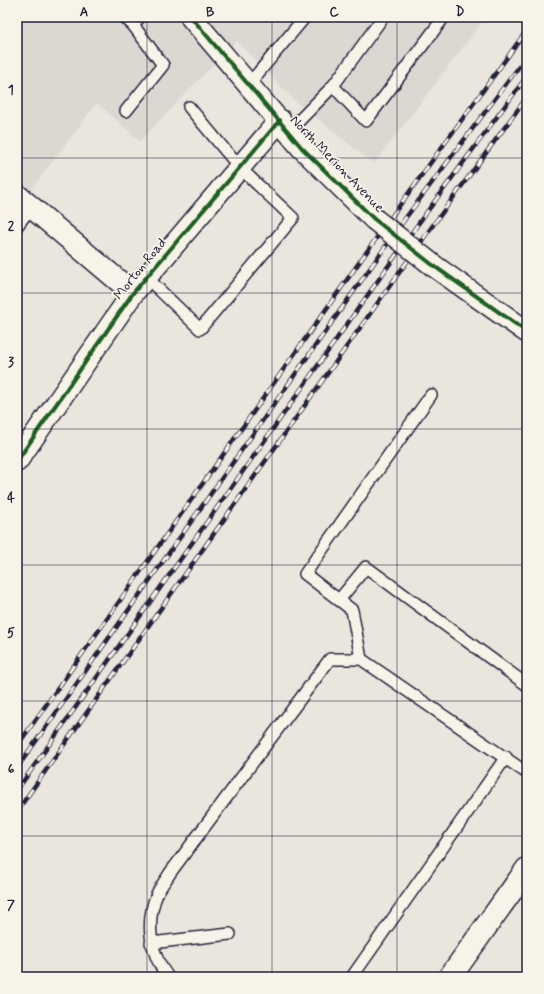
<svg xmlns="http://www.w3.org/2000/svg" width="544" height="994" font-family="Mynerve,sans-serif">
	<rect width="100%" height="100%" fill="#eae6de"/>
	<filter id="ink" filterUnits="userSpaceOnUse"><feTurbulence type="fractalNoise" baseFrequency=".025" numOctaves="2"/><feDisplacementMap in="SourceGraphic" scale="8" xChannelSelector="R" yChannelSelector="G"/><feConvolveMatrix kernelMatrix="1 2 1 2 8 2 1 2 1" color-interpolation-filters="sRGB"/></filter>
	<g filter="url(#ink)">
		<!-- built -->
		<path fill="#dbd8d2" d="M 17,17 L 486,17 L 374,164 L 293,99 L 236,41 L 140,141 L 97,103 L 17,208 Z"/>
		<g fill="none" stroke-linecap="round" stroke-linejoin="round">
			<defs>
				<g id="service">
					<path d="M 124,17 L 133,25 L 140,17"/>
					<path d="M 249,84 L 305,17"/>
					<path d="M 333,86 L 383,17"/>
					<path d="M 126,111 L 163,65 L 133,25"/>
					<path d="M 289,131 L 333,86 L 366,121 L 444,17"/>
					<path d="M 17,226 L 31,207"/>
					<path d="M 146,277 L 200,329 L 293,218 L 240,168 L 189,107"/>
					<path d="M 339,600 L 366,567 L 527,685"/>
					<path d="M 361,659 L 352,610 L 305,574 L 431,395"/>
					<path d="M 151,943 L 230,934"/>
					<path d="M 168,977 C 150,954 145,922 157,894 C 160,887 166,880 170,873 L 330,659 L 361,659 L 527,773"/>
					<path d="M 352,977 L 506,757"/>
				</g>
				<g id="minor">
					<path d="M 191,17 L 302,148 L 374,219"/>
					<path d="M 17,195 L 133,293"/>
					<path d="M 434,266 L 527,332"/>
					<path d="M 17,461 L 133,293 L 280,120"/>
				</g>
				<path id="primary" d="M 450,977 L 527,869"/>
			</defs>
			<!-- service casing -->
			<use href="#service" stroke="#22223b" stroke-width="14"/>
			<!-- minor casing -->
			<use href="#minor" stroke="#22223b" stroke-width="24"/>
			<!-- primary casing -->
			<use href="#primary" stroke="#22223b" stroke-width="25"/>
			<!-- service -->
			<use href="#service" stroke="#f7f3e8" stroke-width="11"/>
			<!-- minor -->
			<use href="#minor" stroke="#f7f3e8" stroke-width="21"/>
			<!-- primary -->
			<use href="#primary" stroke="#f7f3e8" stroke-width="22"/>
			<defs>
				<g id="rail">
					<path d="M 17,746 L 397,209 L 527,30"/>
					<path d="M 17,768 L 407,216 L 527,56"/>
					<path d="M 17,790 L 418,224 L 527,76"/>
					<path d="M 17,811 L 428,232 L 527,97"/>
				</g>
			</defs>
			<!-- rail casing -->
			<use href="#rail" stroke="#22223b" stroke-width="4.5"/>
			<!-- rail -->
			<use href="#rail" stroke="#f7f3e8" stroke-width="3" stroke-dasharray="9" stroke-linecap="butt"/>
			<defs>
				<path id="minor-bridge" d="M 374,219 L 434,266"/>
			</defs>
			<!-- minor-bridge casing -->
			<use href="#minor-bridge" stroke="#22223b" stroke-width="24" stroke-linecap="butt"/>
			<!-- minor-bridge -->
			<use href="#minor-bridge" stroke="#f7f3e8" stroke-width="21"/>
			<defs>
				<g id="cycleway">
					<path d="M 191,17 L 302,148 L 374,219 L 434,266 L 527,332"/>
					<path d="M 17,461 L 133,293 L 280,120"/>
				</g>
			</defs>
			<!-- cycleway casing -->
			<use href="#cycleway" stroke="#f7f3e8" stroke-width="6"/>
			<!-- cycleway -->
			<use href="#cycleway" stroke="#1b5e20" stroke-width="4"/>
		</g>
	</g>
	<!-- grid -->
	<path fill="none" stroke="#22223b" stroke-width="1" stroke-opacity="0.55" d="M 147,17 L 147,977M 272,17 L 272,977M 397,17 L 397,977M 17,158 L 527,158M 17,293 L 527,293M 17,429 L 527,429M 17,565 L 527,565M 17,701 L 527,701M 17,836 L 527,836"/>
	<g text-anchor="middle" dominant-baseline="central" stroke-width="3.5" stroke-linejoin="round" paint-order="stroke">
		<!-- street labels -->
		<g font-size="14" fill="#22223b" stroke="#f7f3e8">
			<text transform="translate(337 164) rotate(46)">North Merion Avenue</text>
			<text transform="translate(140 269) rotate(-51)">Morton Road</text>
		</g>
	</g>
	<!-- margin -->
	<rect width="544" height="994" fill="none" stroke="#f7f3e8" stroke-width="44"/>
	<rect x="22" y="22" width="500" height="950" fill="none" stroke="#22223b" stroke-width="1.5"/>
	<g font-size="13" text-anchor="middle" font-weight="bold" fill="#22223b">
		<text x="84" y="16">A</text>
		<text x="210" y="16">B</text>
		<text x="334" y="16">C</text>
		<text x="460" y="16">D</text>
		<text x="11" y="94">1</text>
		<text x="11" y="230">2</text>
		<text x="11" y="366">3</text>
		<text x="11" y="502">4</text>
		<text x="11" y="637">5</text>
		<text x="11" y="773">6</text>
		<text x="11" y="909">7</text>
	</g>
</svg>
